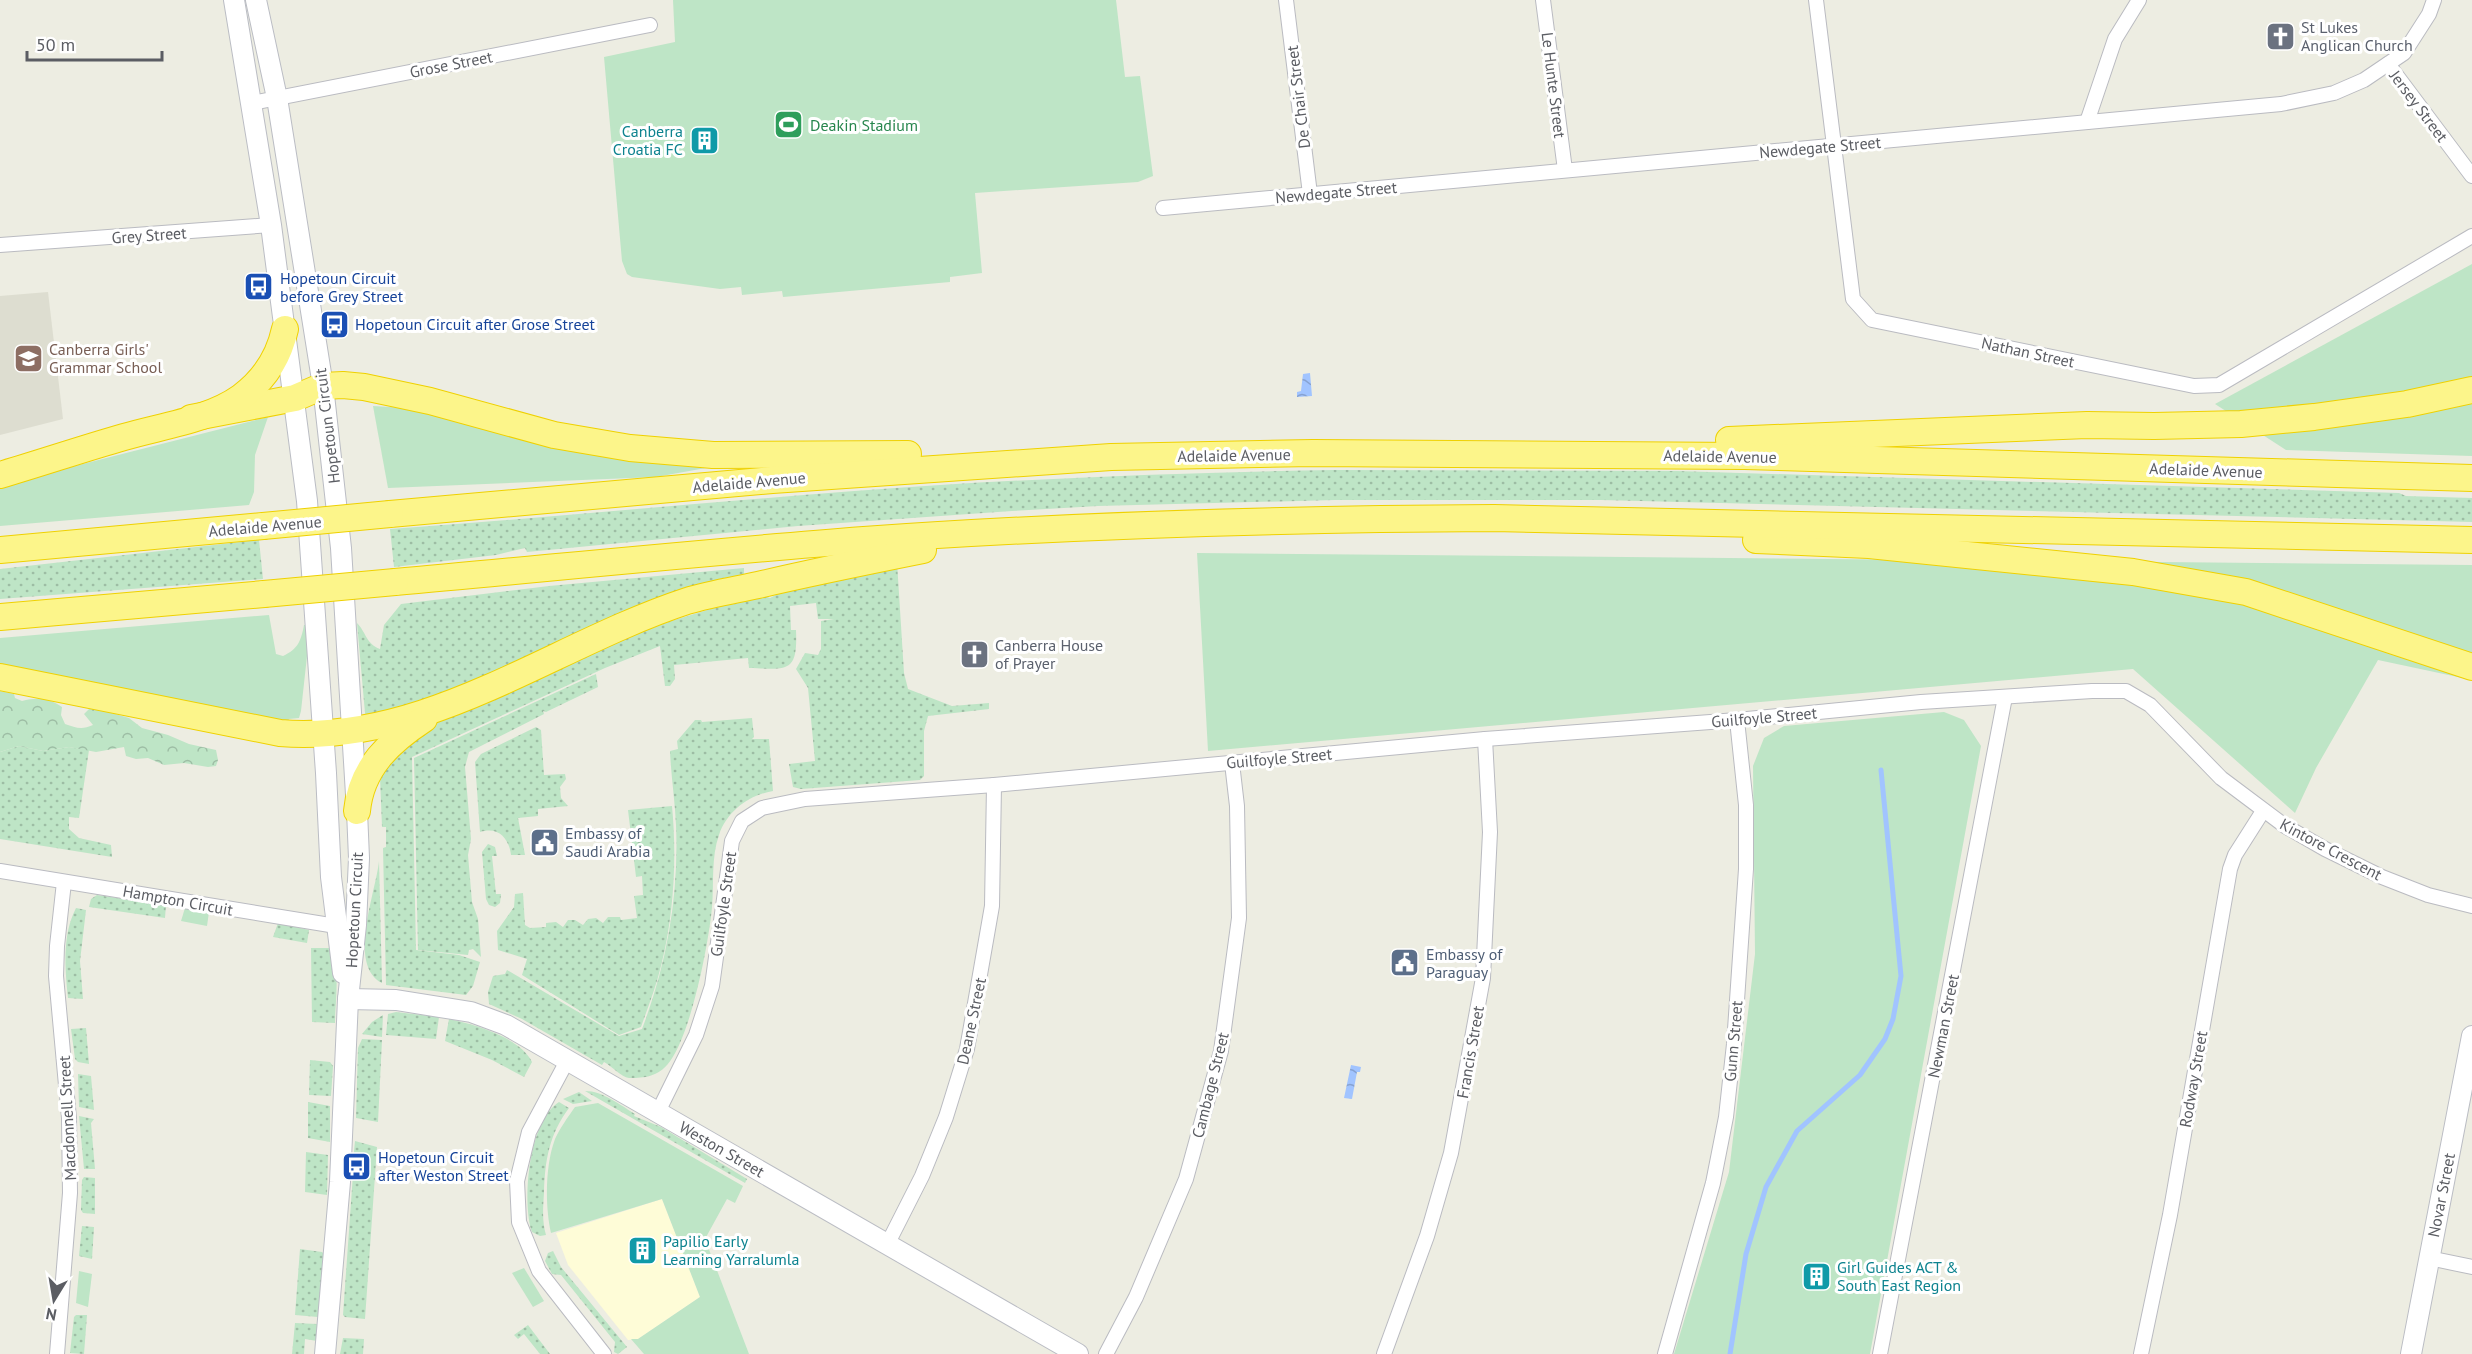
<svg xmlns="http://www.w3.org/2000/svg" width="2472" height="1354" font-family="'PT Sans',sans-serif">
	<defs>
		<pattern id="grass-dots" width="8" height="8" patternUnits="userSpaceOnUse" patternTransform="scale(1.5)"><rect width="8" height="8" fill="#bee5c6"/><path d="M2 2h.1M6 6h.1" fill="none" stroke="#9dbda4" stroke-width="1.8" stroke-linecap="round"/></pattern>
		<pattern id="forest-crowns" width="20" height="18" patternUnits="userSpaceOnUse" patternTransform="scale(1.5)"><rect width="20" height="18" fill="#bee5c6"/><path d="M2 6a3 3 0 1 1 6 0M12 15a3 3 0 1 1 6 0" fill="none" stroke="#9dbda4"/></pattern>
		<pattern id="water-waves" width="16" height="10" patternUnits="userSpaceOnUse" patternTransform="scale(1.5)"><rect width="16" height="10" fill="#a1c4ff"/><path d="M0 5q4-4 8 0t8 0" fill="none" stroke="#86a2d2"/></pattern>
	</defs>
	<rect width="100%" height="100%" fill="#edede2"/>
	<!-- commercial -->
	<path fill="#fefcd7" d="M 662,1199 L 700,1297 L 638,1339 L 628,1340 L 568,1265 L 556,1233 Z"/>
	<!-- education -->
	<path fill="#ddddd0" d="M 48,292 L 63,419 L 0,435 L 0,296 Z"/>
	<!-- grass -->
	<g fill="url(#grass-dots)">
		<path d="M 1334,470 L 1677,471 L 2399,493 L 2406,496 L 2472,498 L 2472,522 L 1601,500 L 1335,500 L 1098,506 L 1012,511 L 798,526 L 527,552 L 525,548 L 496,555 L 394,567 L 390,529 C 573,516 756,497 940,485 C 1071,477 1203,472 1334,470 Z"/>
		<path d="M 259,540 L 263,579 L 0,599 L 0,569 Z"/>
		<path d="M 897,562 L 904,673 L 908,689 L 952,706 L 989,703 L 989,709 L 928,716 L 924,731 L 924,776 L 920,780 L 801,789 L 793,787 L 789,764 L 815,761 L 808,688 L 796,669 L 805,653 L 818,655 L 821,649 L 821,621 L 834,619 L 818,619 L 816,603 L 790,606 L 791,630 L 796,630 C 798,674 787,669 749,668 L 748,658 L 674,665 L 675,679 L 670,686 L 665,686 L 660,646 L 605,668 L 412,757 L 416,950 L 459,955 L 480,962 L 473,986 L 466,995 L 386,985 L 383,848 L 386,847 L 386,827 L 382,827 L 380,777 L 382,769 L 425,728 L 621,640 L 671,621 L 760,594 L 770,598 L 799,583 Z"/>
		<path d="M 744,568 L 744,576 L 428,702 L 366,716 L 365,713 L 357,623 C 366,632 366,644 380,649 L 384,625 L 401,604 L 549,586 Z"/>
		<path d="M 596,674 L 598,687 L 546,712 L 543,711 L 544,714 L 469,752 L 465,767 L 471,839 L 468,855 L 472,902 L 478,919 L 481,957 L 473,949 L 469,950 L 468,955 L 418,950 L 414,758 Z"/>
		<path d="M 752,718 L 754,737 L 752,739 L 769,739 L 773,791 C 749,795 727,811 719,835 C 711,857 714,884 712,907 C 709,943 690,1040 667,1065 C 656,1078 640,1078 629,1078 C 621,1077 613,1067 604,1062 L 602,1065 L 522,1019 L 489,1004 L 488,992 L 493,976 L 505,974 L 507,970 L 619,1036 L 642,1029 C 667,964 679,895 676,825 C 675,801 671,776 670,751 L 678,749 L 677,741 L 695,720 L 701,720 L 702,722 Z"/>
		<path d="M 536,727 L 541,730 L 544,775 L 565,774 L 566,779 L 560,787 L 561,798 L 568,806 L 538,809 L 538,816 L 518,818 L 525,855 L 511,855 C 509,838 498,826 480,832 L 475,762 L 481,754 Z"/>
		<path d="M 19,746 L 43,751 L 69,747 L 89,750 L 79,818 L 69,817 L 69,829 L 79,838 L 111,845 L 112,857 L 0,839 L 0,752 Z"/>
		<path d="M 672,806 C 677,858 674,915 661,966 C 656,987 648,1007 641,1027 L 619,1035 L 522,975 L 527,959 L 498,950 L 497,931 L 514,907 L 515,894 L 523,893 L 525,925 L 530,928 L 546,927 L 546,923 L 556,922 L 563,927 L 568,920 L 575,920 L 583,925 L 588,919 L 596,918 L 603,923 L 608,917 L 620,917 L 621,920 L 637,918 L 634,896 L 643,895 L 642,876 L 636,877 L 628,810 Z"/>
		<path d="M 488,844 L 495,847 L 497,856 L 492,856 L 496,894 L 501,894 L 500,903 L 495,907 L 489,905 L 486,899 L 482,852 Z"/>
		<path d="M 379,861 L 382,982 L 382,983 C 347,965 376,892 379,861 Z"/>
		<path d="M 97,895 L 166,905 L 165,918 L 89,907 L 91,899 Z"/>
		<path d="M 76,908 L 86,910 L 80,961 L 83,999 L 68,998 C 65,968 62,935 76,908 Z"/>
		<path d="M 278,923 L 309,930 L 307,943 L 273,937 Z"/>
		<path d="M 311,948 L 330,948 C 341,965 335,1003 335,1023 L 312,1022 Z"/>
		<path d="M 396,1012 L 439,1017 L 436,1039 L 386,1035 L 388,1014 Z"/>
		<path d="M 383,1015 L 382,1037 L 362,1034 L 372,1022 Z"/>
		<path d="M 449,1019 C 474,1024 521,1038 532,1062 L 524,1077 L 492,1060 L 445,1041 Z"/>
		<path d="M 86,1028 L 89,1064 L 78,1062 L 75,1059 L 71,1029 Z"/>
		<path d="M 362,1039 L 382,1040 L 378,1122 L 356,1118 L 358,1048 Z"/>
		<path d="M 310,1060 L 330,1062 L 333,1066 L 331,1096 L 309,1095 Z"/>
		<path d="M 78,1074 L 91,1076 L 94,1110 L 79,1107 Z"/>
		<path d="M 585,1091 C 603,1091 620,1105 635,1114 L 634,1116 L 661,1127 L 747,1179 L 745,1183 Z"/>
		<path d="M 579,1092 L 592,1101 L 573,1104 L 563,1099 Z"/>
		<path d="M 308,1102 L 330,1106 L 330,1142 L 308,1138 Z"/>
		<path d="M 559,1102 L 569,1108 C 549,1135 545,1160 544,1193 C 543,1208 542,1221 546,1235 L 540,1236 L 532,1232 C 522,1202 528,1122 559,1102 Z"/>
		<path d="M 79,1116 L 94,1119 L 91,1123 L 95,1169 L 84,1169 Z"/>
		<path d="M 355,1141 L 377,1147 L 365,1319 L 345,1317 L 343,1315 L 353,1174 L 357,1174 L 358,1162 L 353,1161 Z"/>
		<path d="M 306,1152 L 328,1155 L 327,1195 L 305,1192 Z"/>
		<path d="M 84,1177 L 95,1178 L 95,1214 L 83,1213 L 81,1210 L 82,1180 Z"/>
		<path d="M 82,1226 L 94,1227 L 92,1259 L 79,1256 Z"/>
		<path d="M 300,1249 L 322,1252 L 324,1254 L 318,1317 L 295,1315 Z"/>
		<path d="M 553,1251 L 561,1267 L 627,1347 L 618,1354 L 614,1352 L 615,1342 L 561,1275 L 552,1274 L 545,1261 L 548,1253 Z"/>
		<path d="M 76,1315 L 87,1315 L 84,1354 L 70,1353 L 74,1317 Z"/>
		<path d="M 295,1323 L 317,1324 L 317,1341 L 305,1339 L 304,1354 L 292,1354 Z"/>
		<path d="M 528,1325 L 550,1354 L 540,1354 L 524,1334 L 518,1339 L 514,1335 Z"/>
		<path d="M 343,1338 L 364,1339 L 363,1354 L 340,1354 Z"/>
	</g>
	<!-- forest -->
	<path fill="url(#forest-crowns)" d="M 0,691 L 14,694 L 15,698 L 22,701 C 37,697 49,698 62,707 L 61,715 L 65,724 C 76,728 82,730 93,725 L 84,714 L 91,707 L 129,718 L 142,728 L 168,735 L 189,744 L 216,750 L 218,760 L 216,766 L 208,767 L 184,763 L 164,765 L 148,758 L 136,759 L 126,756 L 124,747 L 96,752 L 69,747 L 43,751 L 19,746 L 0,752 Z"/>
	<!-- green -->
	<g fill="#bee5c6">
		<path d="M 673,0 L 1116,0 L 1125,77 L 1140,76 L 1153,176 L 1138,182 L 975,193 L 982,273 L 950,277 L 950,282 L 783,297 L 782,291 L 742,295 L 741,287 L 720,289 L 632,277 L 627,274 L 622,261 L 604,57 L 675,42 Z"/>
		<path d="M 2472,264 L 2472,456 L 2286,450 L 2215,404 Z"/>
		<path d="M 373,406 L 423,409 L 739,462 L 656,477 L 388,488 Z"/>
		<path d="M 268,417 L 255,455 L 254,492 L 249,505 L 0,526 L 0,485 Z"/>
		<path d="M 1197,553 L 2472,565 L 2472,680 L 2378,660 L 2316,768 L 2295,813 L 2133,669 L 1208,751 Z"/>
		<path d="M 269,615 L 276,654 L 283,656 C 298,649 301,641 304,625 L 307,625 L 307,656 L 301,711 L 299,718 L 289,719 L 288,722 L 0,673 L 0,638 Z"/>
		<path d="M 1944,712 L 1964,720 L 1981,746 L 1870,1354 L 1674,1354 L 1729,1172 L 1755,954 L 1753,766 L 1764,738 L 1784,726 Z"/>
		<path d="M 185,908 L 209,912 L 207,926 L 181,921 Z"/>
		<path d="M 598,1103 L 743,1186 L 735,1203 L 727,1199 L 705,1239 L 749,1354 L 644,1354 L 631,1339 L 638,1339 L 700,1297 L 662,1199 L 551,1233 C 545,1206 545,1166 555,1139 C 560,1128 568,1117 575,1107 Z"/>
		<path d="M 524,1268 L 544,1301 L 533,1307 L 512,1273 Z"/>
		<path d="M 79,1271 L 92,1274 L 88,1307 L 76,1303 Z"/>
	</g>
	<!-- water -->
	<g fill="url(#water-waves)">
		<path d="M 1310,373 L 1312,396 L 1297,397 L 1297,392 L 1301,391 L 1303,374 Z"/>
		<path d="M 1351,1065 L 1361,1067 L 1360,1072 L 1357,1072 L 1352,1099 L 1344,1098 Z"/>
	</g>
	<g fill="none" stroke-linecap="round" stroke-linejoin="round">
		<!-- stream -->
		<path stroke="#a1c4ff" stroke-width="5" d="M 1730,1354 L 1746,1254 L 1766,1187 L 1797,1131 L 1860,1075 L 1885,1039 L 1893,1019 L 1901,976 L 1881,770"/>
		<defs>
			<g id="street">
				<path d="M 1286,0 L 1310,194"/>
				<path d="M 1543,0 L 1565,170"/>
				<path d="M 1816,0 L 1853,299 L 1872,320 L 2194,386 L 2219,385 L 2472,236"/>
				<path d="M 2388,64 L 2472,176"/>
				<path d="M 252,103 L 650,25"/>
				<path d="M 2087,122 L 2115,39 L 2139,0"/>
				<path d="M 1163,208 L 2281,104 L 2334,93 L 2364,80 L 2404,53 L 2429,14 L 2434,0"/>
				<path d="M 0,245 L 271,225"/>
				<path d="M 0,871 L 336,926"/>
				<path d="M 567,1061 L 529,1132 L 517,1181 L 519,1222 L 539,1271 L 604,1354"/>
				<path d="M 658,1112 L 696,1035 L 712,986 L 732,841 L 742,821 L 762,808 L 805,799 L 994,785 L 1485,739 L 1737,720 L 1921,702 L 2092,691 L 2126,691 L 2150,705 L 2221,778 L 2285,826 L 2325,849 L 2382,877 L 2428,895 L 2472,906"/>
				<path d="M 888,1243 L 922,1176 L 946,1117 L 967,1049 L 992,906 L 994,785"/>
				<path d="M 2429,1258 L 2472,1267"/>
				<path d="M 57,1354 L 70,1193 L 69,1118 L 56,976 L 57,946 L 64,882"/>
				<path d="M 1106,1354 L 1136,1297 L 1186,1179 L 1221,1051 L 1239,918 L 1237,806 L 1232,763"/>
				<path d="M 1384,1354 L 1427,1236 L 1451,1153 L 1483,978 L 1490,832 L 1485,739"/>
				<path d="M 1665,1354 L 1713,1183 L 1726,1117 L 1734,1044 L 1746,869 L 1746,805 L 1737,720"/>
				<path d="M 1880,1354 L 2005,697"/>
				<path d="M 2141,1354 L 2170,1215 L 2230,869 L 2235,855 L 2263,811"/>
			</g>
			<g id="secondary">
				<path d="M 234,0 L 271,225 L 307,501 L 326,773 L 331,877 L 343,973"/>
				<path d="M 256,0 L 277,98 L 323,386 L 341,548 L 357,811 L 359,858 L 356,925 L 348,999 L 340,1182 L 325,1354"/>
				<path d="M 348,999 L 396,1000 L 471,1012 L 506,1025 L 1078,1354"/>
				<path d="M 2411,1354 L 2472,1036"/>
			</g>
			<g id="highway">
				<path d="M 191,418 L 295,398 L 323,386 L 343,385 L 364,387 L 430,401 L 554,435 L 630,448 L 713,455 L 908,454"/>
				<path d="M 1729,440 L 2087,425 L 2154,426 L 2241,424 L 2314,417 L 2407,404 L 2472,390"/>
				<path d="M 0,475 C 41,463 82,449 124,437 C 161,426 209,420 241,397 C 264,380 279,357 285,329"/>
				<path d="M 390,514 L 772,480 L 1111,457 L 1313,453 L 1745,456 L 2472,478"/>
				<path d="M 1756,540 L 1869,545 L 2133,572 L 2246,592 L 2472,667"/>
				<path d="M 0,550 L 263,526"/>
				<path d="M 395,582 C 551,568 707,552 864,540 C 1074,525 1284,519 1494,518 L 2472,540"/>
				<path d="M 0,617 L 264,594"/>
				<path d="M 0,677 L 280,733 C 427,745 553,645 687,601 C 710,594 735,590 758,585 C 813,572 868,561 923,550"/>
				<path d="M 357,811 C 361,768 389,742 424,719"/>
			</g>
		</defs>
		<!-- street casing -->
		<use href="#street" stroke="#babbc1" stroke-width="16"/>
		<!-- secondary casing -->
		<use href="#secondary" stroke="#bbbdc4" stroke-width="22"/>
		<!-- highway casing -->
		<use href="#highway" stroke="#efd101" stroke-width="28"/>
		<!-- street -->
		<use href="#street" stroke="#fff" stroke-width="14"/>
		<!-- secondary -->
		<use href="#secondary" stroke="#fff" stroke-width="20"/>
		<!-- highway -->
		<use href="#highway" stroke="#fcf58a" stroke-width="26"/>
		<defs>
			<g id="highway-bridge">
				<path d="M 263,526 L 390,514"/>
				<path d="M 264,594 L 395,582"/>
			</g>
		</defs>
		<!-- highway-bridge casing -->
		<use href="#highway-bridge" stroke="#efd101" stroke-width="28" stroke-linecap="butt"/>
		<!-- highway-bridge -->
		<use href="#highway-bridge" stroke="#fcf58a" stroke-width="26"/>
	</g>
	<!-- icons -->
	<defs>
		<symbol id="church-square" viewBox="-11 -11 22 22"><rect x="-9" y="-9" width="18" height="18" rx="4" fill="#6b7280" stroke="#fff"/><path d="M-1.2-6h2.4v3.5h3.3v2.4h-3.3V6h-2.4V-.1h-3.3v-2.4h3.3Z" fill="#fff"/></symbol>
		<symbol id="stadium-square" viewBox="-11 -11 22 22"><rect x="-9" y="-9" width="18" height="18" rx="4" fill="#2e9e5b" stroke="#fff"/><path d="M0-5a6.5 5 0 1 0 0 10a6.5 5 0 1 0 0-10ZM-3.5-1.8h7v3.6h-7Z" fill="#fff"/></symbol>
		<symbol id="building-square" viewBox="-11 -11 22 22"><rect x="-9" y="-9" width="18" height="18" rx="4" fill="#0f9aa8" stroke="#fff"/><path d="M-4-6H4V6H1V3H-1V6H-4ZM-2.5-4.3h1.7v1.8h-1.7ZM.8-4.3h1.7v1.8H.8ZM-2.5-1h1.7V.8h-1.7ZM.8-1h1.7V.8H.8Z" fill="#fff"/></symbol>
		<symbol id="bus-square" viewBox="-11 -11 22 22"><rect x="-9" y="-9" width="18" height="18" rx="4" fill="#1a4fb4" stroke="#fff"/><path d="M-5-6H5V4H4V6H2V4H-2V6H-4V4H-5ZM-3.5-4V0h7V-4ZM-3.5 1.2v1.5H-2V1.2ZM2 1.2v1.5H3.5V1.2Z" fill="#fff"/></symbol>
		<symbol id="school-square" viewBox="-11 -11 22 22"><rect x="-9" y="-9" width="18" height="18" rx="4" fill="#8d6e63" stroke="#fff"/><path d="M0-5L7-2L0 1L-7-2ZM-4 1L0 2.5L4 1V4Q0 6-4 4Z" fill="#fff"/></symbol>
		<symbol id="civic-square" viewBox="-11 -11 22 22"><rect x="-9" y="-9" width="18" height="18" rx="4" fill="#5c6f8a" stroke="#fff"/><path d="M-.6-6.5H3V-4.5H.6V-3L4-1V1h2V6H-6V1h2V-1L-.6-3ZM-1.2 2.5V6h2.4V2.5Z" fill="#fff"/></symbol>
	</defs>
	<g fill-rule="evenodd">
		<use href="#church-square" x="2264" y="20" width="33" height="33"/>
		<use href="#stadium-square" x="772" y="108" width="33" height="33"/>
		<use href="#building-square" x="688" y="124" width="33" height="33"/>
		<use href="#bus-square" x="242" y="270" width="33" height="33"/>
		<use href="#bus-square" x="318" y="308" width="33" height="33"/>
		<use href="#school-square" x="12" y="342" width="33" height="33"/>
		<use href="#church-square" x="958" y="638" width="33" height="33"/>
		<use href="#civic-square" x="528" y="826" width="33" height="33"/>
		<use href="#civic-square" x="1388" y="946" width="33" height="33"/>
		<use href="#bus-square" x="340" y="1150" width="33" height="33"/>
		<use href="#building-square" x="626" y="1234" width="33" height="33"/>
		<use href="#building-square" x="1800" y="1260" width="33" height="33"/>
	</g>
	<g text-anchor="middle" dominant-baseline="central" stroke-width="6" stroke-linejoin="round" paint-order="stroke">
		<!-- worship labels -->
		<g font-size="16" fill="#5b616d" stroke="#fff" text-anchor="start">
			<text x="2301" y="27">St Lukes<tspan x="2301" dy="18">Anglican Church</tspan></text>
			<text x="995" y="645">Canberra House<tspan x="995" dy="18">of Prayer</tspan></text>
		</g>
		<!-- street labels -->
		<g font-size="16" fill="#5b5d63" stroke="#fff">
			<text transform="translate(451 64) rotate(-11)">Grose Street</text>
			<text transform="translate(1554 85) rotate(83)">Le Hunte Street</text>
			<text transform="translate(1298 97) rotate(-97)">De Chair Street</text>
			<text transform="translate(2419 106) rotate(53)">Jersey Street</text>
			<text transform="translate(1820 147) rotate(-5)">Newdegate Street</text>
			<text transform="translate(1336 192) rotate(-5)">Newdegate Street</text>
			<text transform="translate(149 235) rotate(-4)">Grey Street</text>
			<text transform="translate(2028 352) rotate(12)">Nathan Street</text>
			<text transform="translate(327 426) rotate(-97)">Hopetoun Circuit</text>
			<text transform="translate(1234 455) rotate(-1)">Adelaide Avenue</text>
			<text transform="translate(1720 456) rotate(1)">Adelaide Avenue</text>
			<text transform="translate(2206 470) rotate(2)">Adelaide Avenue</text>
			<text transform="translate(749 482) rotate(-5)">Adelaide Avenue</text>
			<text transform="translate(265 526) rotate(-5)">Adelaide Avenue</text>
			<text transform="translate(1764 717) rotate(-5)">Guilfoyle Street</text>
			<text transform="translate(1279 758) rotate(-5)">Guilfoyle Street</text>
			<text transform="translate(2331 849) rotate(28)">Kintore Crescent</text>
			<text transform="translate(178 900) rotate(10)">Hampton Circuit</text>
			<text transform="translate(723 904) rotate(-82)">Guilfoyle Street</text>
			<text transform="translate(354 910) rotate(-87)">Hopetoun Circuit</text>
			<text transform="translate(971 1021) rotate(-78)">Deane Street</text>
			<text transform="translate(1943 1026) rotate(-79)">Newman Street</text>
			<text transform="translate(1733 1041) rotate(-85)">Gunn Street</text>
			<text transform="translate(1470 1052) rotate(-80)">Francis Street</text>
			<text transform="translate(2193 1079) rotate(-80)">Rodway Street</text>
			<text transform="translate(1210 1085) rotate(-76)">Cambage Street</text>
			<text transform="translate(67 1118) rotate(-93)">Macdonnell Street</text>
			<text transform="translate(722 1149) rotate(30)">Weston Street</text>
			<text transform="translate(2441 1195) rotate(-79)">Novar Street</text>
		</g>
		<!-- leisure labels -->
		<g font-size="16" fill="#27864d" stroke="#fff" text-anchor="start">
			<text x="810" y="125">Deakin Stadium</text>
		</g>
		<!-- culture labels -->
		<g font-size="16" fill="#0d838f" stroke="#fff" text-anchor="start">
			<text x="683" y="131" text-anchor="end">Canberra<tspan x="683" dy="18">Croatia FC</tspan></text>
			<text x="663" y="1241">Papilio Early<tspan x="663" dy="18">Learning Yarralumla</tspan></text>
			<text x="1837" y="1267">Girl Guides ACT &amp;<tspan x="1837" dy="18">South East Region</tspan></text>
		</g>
		<!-- transit labels -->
		<g font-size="16" fill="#164399" stroke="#fff" text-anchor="start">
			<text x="280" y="278">Hopetoun Circuit<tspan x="280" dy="18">before Grey Street</tspan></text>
			<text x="355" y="324">Hopetoun Circuit after Grose Street</text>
			<text x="378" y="1157">Hopetoun Circuit<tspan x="378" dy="18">after Weston Street</tspan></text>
		</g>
		<!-- education labels -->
		<g font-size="16" fill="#785e54" stroke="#fff" text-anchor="start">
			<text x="49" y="349">Canberra Girls'<tspan x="49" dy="18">Grammar School</tspan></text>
		</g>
		<!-- service labels -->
		<g font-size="16" fill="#4e5e75" stroke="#fff" text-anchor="start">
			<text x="565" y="833">Embassy of<tspan x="565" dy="18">Saudi Arabia</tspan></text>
			<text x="1426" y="954">Embassy of<tspan x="1426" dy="18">Paraguay</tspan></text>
		</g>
	</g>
	<!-- north arrow -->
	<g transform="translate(54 1300) rotate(191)" stroke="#ffffff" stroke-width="4.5" paint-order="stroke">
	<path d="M0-4.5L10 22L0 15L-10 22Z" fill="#5b5d63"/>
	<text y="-9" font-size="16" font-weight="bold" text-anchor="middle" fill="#5b5d63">N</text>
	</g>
	<!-- scale -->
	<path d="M27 51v9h135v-9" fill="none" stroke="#5b5d63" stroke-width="3"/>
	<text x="36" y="51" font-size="18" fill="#5b5d63" stroke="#ffffff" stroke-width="4.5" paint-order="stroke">50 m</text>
</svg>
